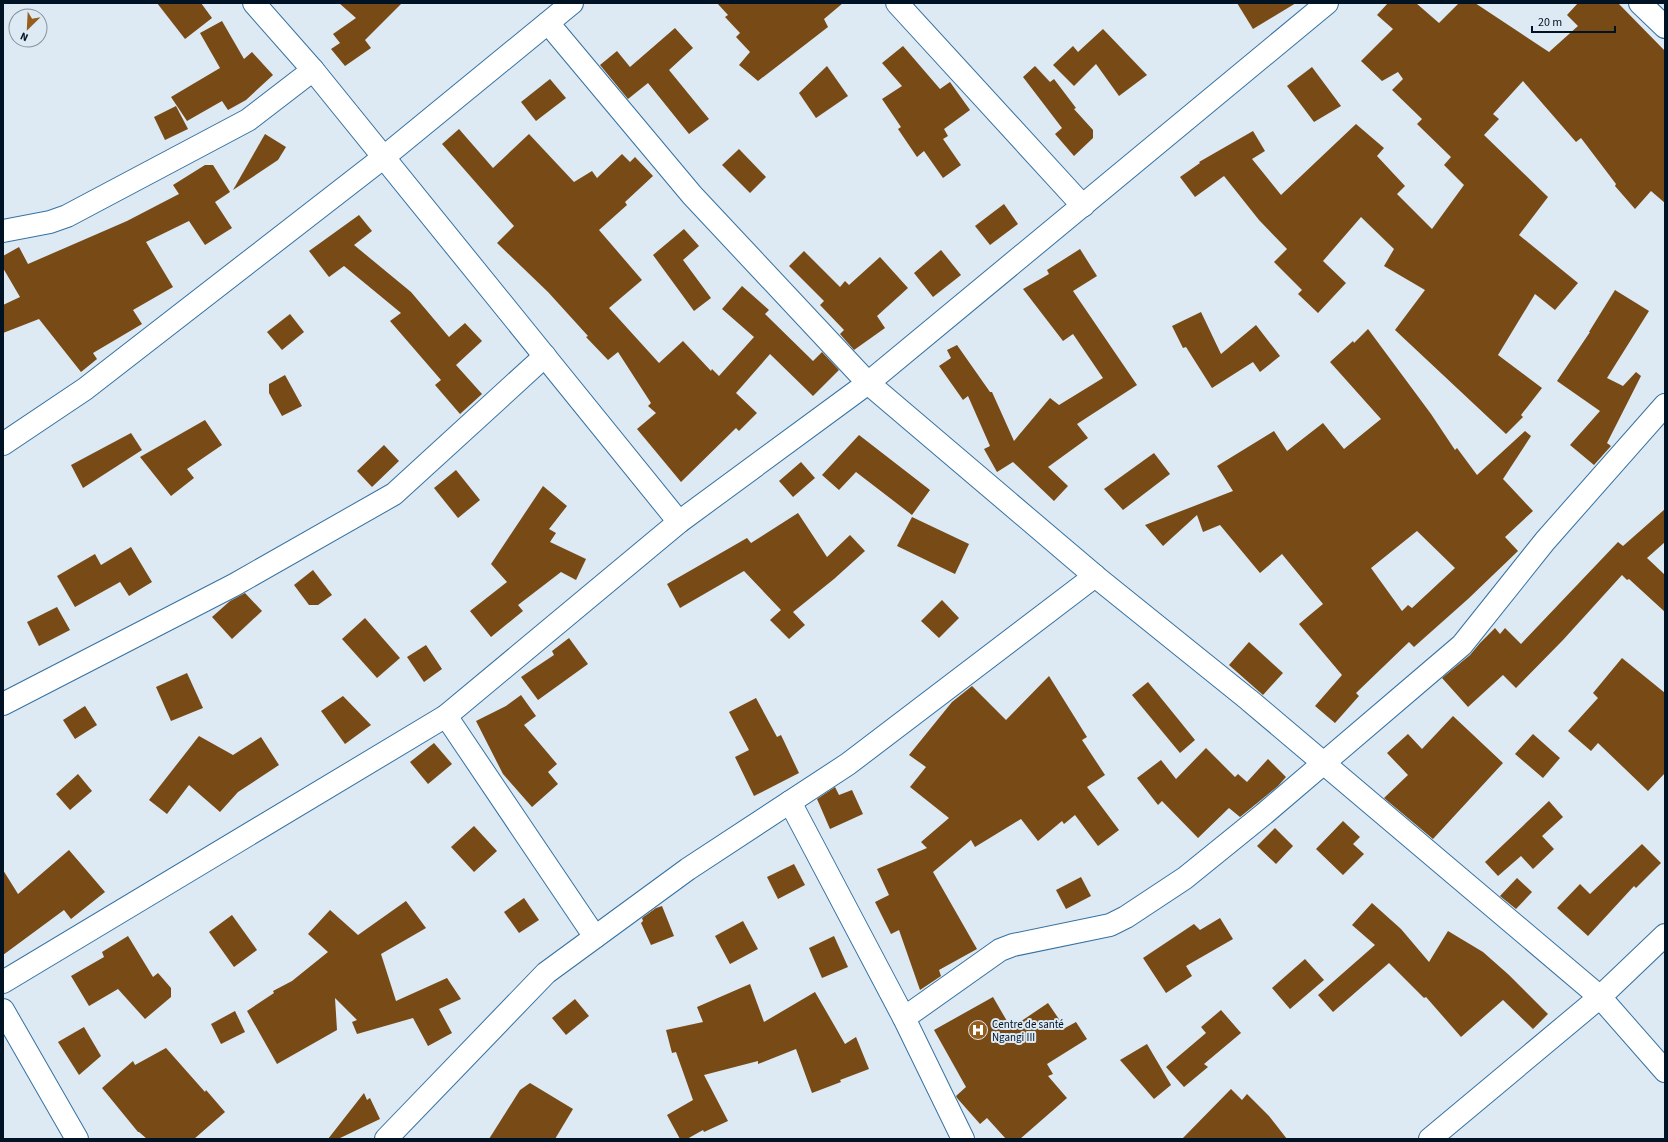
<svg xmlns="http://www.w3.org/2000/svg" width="1668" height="1142" font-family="'Source Sans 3',sans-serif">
	<rect width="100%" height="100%" fill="#dde9f3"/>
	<!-- building -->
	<g fill="#784a15" fill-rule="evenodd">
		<path d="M 157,3 L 201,3 L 212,18 L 185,39 Z"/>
		<path d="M 339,3 L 402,3 L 365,40 L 371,48 L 345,66 L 331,49 L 340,43 L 333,34 L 356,18 Z"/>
		<path d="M 717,3 L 843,3 L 824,19 L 828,27 L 758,81 L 739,65 L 750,52 L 736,37 L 740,33 L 725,17 L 728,15 Z"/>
		<path d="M 1237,3 L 1296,3 L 1253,29 Z"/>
		<path d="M 1388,3 L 1416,3 L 1439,23 L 1459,3 L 1475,3 L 1549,52 L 1578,26 L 1567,15 L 1578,3 L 1618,3 L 1665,51 L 1665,203 L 1651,191 L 1635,209 L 1615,186 L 1616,184 L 1581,138 L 1576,142 L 1523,81 L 1493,114 L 1499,119 L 1484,135 L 1548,197 L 1519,235 L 1578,283 L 1555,310 L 1535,294 L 1498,355 L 1542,388 L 1521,415 L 1523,417 L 1506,434 L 1395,330 L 1425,290 L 1384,266 L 1394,249 L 1361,217 L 1323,261 L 1346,283 L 1318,313 L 1298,294 L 1302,290 L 1274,262 L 1287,249 L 1259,220 L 1224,176 L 1195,197 L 1180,177 L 1200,163 L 1199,162 L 1253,131 L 1265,151 L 1252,159 L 1281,195 L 1356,124 L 1384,148 L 1377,156 L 1405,186 L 1397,194 L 1432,229 L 1464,185 L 1444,165 L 1451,157 L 1417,124 L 1422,119 L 1392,90 L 1403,79 L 1398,72 L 1382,81 L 1361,61 L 1393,29 L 1377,15 Z"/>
		<path d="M 222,21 L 244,59 L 252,52 L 273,75 L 246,100 L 228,110 L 222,101 L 187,121 L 171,97 L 220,68 L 200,33 Z"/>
		<path d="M 675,28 L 693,48 L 669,70 L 709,119 L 689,134 L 648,83 L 628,99 L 600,65 L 617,51 L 630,67 Z"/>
		<path d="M 1103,29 L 1147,75 L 1119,96 L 1096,64 L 1074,86 L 1053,65 L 1073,46 L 1078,52 Z"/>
		<path d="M 903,46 L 940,89 L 950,82 L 970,110 L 944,129 L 948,136 L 943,139 L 961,165 L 943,178 L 924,151 L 917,157 L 898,129 L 901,127 L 882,99 L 902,86 L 882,63 Z"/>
		<path d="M 827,66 L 848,96 L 816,118 L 799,93 Z"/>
		<path d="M 1035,66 L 1050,82 L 1054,79 L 1076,108 L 1074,109 L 1093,130 L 1093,138 L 1074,156 L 1055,134 L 1062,128 L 1023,77 Z"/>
		<path d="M 1312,67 L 1341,106 L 1314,122 L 1287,86 Z"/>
		<path d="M 550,79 L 566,98 L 536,121 L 521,102 Z"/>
		<path d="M 176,106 L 188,129 L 165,140 L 154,117 Z"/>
		<path d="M 459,129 L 493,168 L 529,134 L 574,182 L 592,171 L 597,178 L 622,154 L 630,162 L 635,157 L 653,176 L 625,202 L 627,205 L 599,230 L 642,280 L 609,308 L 659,363 L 683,341 L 711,371 L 712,369 L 719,376 L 754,337 L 722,309 L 742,286 L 769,310 L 765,314 L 813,361 L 822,352 L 839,370 L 813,396 L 770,354 L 736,393 L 757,413 L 739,431 L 736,428 L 681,482 L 637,429 L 656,413 L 648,406 L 651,403 L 618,352 L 608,360 L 586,337 L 588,336 L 548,292 L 497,243 L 514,226 L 442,144 Z"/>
		<path d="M 265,134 L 286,147 L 278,160 L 233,190 Z"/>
		<path d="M 739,149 L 766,177 L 750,193 L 722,165 Z"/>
		<path d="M 205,165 L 213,165 L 230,192 L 215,202 L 232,228 L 205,245 L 189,221 L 146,242 L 173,287 L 133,310 L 142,324 L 93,353 L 97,359 L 81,372 L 39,319 L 3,333 L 3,305 L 20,297 L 3,268 L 3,256 L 19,247 L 28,264 L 127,221 L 179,194 L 173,185 Z"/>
		<path d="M 1004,204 L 1018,224 L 990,245 L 975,226 Z"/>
		<path d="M 359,215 L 372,231 L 354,245 L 411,292 L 449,337 L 465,323 L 482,341 L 456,365 L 482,394 L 460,414 L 435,385 L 441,380 L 390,321 L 401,313 L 344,266 L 329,277 L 309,251 Z"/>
		<path d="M 684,229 L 699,246 L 683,260 L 711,298 L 694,311 L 653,255 Z"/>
		<path d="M 1080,249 L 1097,276 L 1073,291 L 1137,385 L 1077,424 L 1088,438 L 1048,467 L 1068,486 L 1054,501 L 1013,462 L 997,472 L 984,449 L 990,446 L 968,396 L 963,400 L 939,366 L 951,358 L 947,350 L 957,345 L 990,392 L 992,392 L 1014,441 L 1050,398 L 1059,405 L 1103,378 L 1073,334 L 1063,341 L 1023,289 L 1049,274 L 1047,270 Z"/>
		<path d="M 941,250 L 961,275 L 933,297 L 914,273 Z"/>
		<path d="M 804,251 L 840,287 L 845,281 L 849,285 L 880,257 L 908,288 L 877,316 L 885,328 L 854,350 L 840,334 L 844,330 L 820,305 L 824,301 L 789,266 Z"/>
		<path d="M 1615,290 L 1649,311 L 1607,378 L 1623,386 L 1636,372 L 1641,376 L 1607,443 L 1611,446 L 1594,465 L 1570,445 L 1600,411 L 1557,381 L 1590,332 L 1589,332 Z"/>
		<path d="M 1201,312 L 1221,354 L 1256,325 L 1280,356 L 1260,372 L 1253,362 L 1212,388 L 1186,347 L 1183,348 L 1172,326 Z"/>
		<path d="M 290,314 L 304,332 L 282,350 L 267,332 Z"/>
		<path d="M 1368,329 L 1431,414 L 1455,450 L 1457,448 L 1477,475 L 1525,431 L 1531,436 L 1503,479 L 1533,511 L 1505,537 L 1518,551 L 1468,599 L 1414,647 L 1409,642 L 1356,693 L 1359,696 L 1335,723 L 1315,706 L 1342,675 L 1299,624 L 1323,604 L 1282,554 L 1260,573 L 1220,525 L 1203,532 L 1197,515 L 1163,546 L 1145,525 L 1233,491 L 1217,466 L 1274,431 L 1287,451 L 1323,423 L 1344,449 L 1381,419 L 1330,362 L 1353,341 L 1354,343 ZM 1417,531 L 1455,568 L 1412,608 L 1408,605 L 1402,611 L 1371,568 Z"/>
		<path d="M 285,375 L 302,406 L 282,416 L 269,393 L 269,384 Z"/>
		<path d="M 205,420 L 222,445 L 187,469 L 194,478 L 171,496 L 140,457 Z"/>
		<path d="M 131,433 L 142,450 L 83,488 L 71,465 Z"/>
		<path d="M 859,435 L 930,490 L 912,515 L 856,472 L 839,490 L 822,475 Z"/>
		<path d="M 384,445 L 399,461 L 372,487 L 357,471 Z"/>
		<path d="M 1154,453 L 1170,474 L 1123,510 L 1104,489 Z"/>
		<path d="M 801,462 L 815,478 L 793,497 L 779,481 Z"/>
		<path d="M 456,470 L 480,500 L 458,518 L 434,488 Z"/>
		<path d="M 543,486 L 567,506 L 549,529 L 556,533 L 550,542 L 586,559 L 576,580 L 561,572 L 518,605 L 523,611 L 491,637 L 470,611 L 507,582 L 491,564 Z"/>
		<path d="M 1665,509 L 1665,542 L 1647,558 L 1665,575 L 1665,612 L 1629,579 L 1627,580 L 1622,575 L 1563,640 L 1516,688 L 1503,675 L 1468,707 L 1442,678 L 1470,655 L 1480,643 L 1495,628 L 1500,634 L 1505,628 L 1521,644 L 1618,542 L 1623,546 Z"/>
		<path d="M 798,513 L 827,557 L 850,535 L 865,551 L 834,579 L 793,612 L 805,625 L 789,639 L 770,620 L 781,610 L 744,571 L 680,608 L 667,584 L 747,538 L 751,543 Z"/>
		<path d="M 912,517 L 969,544 L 955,574 L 897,546 Z"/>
		<path d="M 131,547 L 152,582 L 129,596 L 120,582 L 75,607 L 57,576 L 95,554 L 101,565 Z"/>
		<path d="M 313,570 L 332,595 L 318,605 L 309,605 L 294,585 Z"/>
		<path d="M 245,593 L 262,611 L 232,639 L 212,617 L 230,601 Z"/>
		<path d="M 942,600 L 959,618 L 939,638 L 921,621 Z"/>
		<path d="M 57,607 L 70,630 L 39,646 L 27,622 Z"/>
		<path d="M 365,618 L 400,658 L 377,678 L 342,639 Z"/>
		<path d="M 569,638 L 588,664 L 538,700 L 521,677 L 554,655 L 552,651 Z"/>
		<path d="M 1249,642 L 1283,673 L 1263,695 L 1229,665 Z"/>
		<path d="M 426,645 L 442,669 L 424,682 L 407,657 Z"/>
		<path d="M 1622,658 L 1665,693 L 1665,773 L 1648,791 L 1598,743 L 1591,751 L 1568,731 L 1598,698 L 1593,693 Z"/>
		<path d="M 187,673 L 203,708 L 171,721 L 156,687 Z"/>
		<path d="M 1049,676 L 1087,737 L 1082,740 L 1105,775 L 1087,787 L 1119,830 L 1098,846 L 1075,815 L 1064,824 L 1062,821 L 1038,841 L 1021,819 L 975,847 L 971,840 L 933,872 L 977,949 L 939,970 L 941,976 L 920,990 L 899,930 L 891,934 L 875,902 L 889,895 L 877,869 L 927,848 L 921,842 L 949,818 L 910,787 L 926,767 L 909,755 L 952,702 L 972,686 L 1006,720 Z"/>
		<path d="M 1148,682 L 1195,740 L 1180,753 L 1132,695 Z"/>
		<path d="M 521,695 L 536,716 L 524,725 L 557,764 L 548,772 L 558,784 L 532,807 L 503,774 L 476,721 L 506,706 Z"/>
		<path d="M 343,696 L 371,725 L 345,744 L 321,711 Z"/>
		<path d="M 756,698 L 777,737 L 781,735 L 799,773 L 754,796 L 735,757 L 749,750 L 729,712 Z"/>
		<path d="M 85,706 L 97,725 L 75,739 L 63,720 Z"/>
		<path d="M 1453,716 L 1503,763 L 1433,839 L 1384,798 L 1408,775 L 1387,753 L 1408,734 L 1422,749 Z"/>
		<path d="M 1533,734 L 1560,758 L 1543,778 L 1515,754 Z"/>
		<path d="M 199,736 L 233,755 L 261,737 L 279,765 L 238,792 L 220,812 L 189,785 L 167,814 L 149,800 Z"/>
		<path d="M 434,743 L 452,764 L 428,784 L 410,762 Z"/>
		<path d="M 1206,748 L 1235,777 L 1238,774 L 1247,782 L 1268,759 L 1286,777 L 1278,786 L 1240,817 L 1229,808 L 1198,838 L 1162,801 L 1158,805 L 1137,778 L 1161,760 L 1176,779 Z"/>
		<path d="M 78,774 L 92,791 L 70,810 L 56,794 Z"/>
		<path d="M 835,787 L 839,795 L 852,790 L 863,814 L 830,829 L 817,799 Z"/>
		<path d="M 1549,801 L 1563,817 L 1542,836 L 1554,849 L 1533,869 L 1521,856 L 1498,876 L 1485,862 Z"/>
		<path d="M 1343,821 L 1360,837 L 1353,844 L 1364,854 L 1343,875 L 1316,849 Z"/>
		<path d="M 474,826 L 497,851 L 474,872 L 451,847 Z"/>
		<path d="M 1275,828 L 1293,846 L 1276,864 L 1257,846 Z"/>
		<path d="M 1642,844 L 1661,863 L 1636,888 L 1634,886 L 1588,936 L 1557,908 L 1580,884 L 1590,894 Z"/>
		<path d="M 69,850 L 105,892 L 71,919 L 64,910 L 3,955 L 3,870 L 18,894 Z"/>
		<path d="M 794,864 L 805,885 L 778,899 L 767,877 Z"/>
		<path d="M 1081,877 L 1091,896 L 1066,909 L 1056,890 Z"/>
		<path d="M 1517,878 L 1532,892 L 1516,909 L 1500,896 Z"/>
		<path d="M 524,898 L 539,920 L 519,933 L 504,912 Z"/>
		<path d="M 406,901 L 426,928 L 381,954 L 396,1001 L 447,978 L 461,999 L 439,1009 L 452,1033 L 428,1046 L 413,1018 L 357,1034 L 352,1022 L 357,1020 L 335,998 L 337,1030 L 277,1064 L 247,1011 L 274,993 L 273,991 L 292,981 L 328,952 L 308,934 L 330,910 L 358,935 Z"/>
		<path d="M 1372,903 L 1401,929 L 1429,962 L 1448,931 L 1483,952 L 1509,975 L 1548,1014 L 1533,1029 L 1503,1000 L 1461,1037 L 1426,997 L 1424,998 L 1389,963 L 1333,1012 L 1318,995 L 1375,945 L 1352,925 Z"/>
		<path d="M 662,906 L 674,936 L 651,945 L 641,923 L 643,921 L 642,918 L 656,908 Z"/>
		<path d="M 232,915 L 257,950 L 234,967 L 209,932 Z"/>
		<path d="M 1220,918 L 1233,939 L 1186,966 L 1192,976 L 1166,993 L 1143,958 L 1194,924 L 1200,930 Z"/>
		<path d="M 743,921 L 758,949 L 730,964 L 715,936 Z"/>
		<path d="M 128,936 L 153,977 L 158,973 L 171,988 L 171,997 L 145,1019 L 118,989 L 89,1006 L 71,976 L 104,957 L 102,952 Z"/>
		<path d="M 834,936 L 848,967 L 822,978 L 809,948 Z"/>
		<path d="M 1305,959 L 1324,980 L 1290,1009 L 1272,988 Z"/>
		<path d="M 750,984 L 764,1022 L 815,992 L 845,1044 L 856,1037 L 869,1069 L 840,1080 L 841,1082 L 812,1093 L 796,1049 L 758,1064 L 758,1061 L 704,1075 L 728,1121 L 704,1132 L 703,1130 L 687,1139 L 680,1139 L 667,1115 L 693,1100 L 676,1052 L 672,1053 L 666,1030 L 703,1022 L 697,1007 Z"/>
		<path d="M 993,997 L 1011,1028 L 1048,1003 L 1065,1028 L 1076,1022 L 1087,1039 L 1047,1064 L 1053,1074 L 1048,1076 L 1067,1098 L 1020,1139 L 1006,1139 L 987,1118 L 980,1124 L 957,1098 L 956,1096 L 966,1087 L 934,1030 Z"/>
		<path d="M 575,999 L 589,1016 L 566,1035 L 552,1018 Z"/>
		<path d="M 1221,1010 L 1241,1033 L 1204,1064 L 1208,1067 L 1184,1087 L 1166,1067 L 1206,1033 L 1201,1027 Z"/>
		<path d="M 235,1011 L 245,1032 L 221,1044 L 211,1024 Z"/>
		<path d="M 84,1027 L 101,1056 L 79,1075 L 58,1042 Z"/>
		<path d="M 1147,1044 L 1171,1085 L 1154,1099 L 1120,1060 Z"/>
		<path d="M 166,1048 L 205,1092 L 206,1090 L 225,1112 L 194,1139 L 147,1139 L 139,1132 L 138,1132 L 102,1088 L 133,1061 L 135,1065 Z"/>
		<path d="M 530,1083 L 573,1109 L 555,1139 L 489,1139 L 520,1090 Z"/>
		<path d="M 1231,1089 L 1242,1100 L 1247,1094 L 1269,1116 L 1287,1139 L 1182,1139 Z"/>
		<path d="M 364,1093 L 367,1100 L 370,1098 L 380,1119 L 338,1139 L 328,1139 Z"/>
	</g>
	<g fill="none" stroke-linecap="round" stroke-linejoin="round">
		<defs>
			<g id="street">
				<path d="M 254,3 L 313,70 L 679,522"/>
				<path d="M 897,3 L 1083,206"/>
				<path d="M 1640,3 L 1665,27"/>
				<path d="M 548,23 L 692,195 L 868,383 L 1095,576 L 1249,700 L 1600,997 L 1665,1071"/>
				<path d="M 3,231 L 50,222 L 67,216 L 248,120 L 313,70"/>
				<path d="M 3,444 L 85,389 L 384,157 L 572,3"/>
				<path d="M 3,704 L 234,585 L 394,494 L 545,356"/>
				<path d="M 446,716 L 595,937"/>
				<path d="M 790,802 L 904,1018 L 963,1139"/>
				<path d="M 3,982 L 446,716 L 679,522 L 868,383 L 1327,3"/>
				<path d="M 3,1010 L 77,1139"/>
				<path d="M 904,1018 L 1000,950 L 1013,945 L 1110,925 L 1126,917 L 1185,878 L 1264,814 L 1462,645 L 1545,541 L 1665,405"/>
				<path d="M 386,1139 L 546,973 L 688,869 L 848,764 L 1095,576"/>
				<path d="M 1430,1139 L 1600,997 L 1665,935"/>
			</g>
		</defs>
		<!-- street casing -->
		<use href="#street" stroke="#3672a1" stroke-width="24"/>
		<!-- street -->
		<use href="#street" stroke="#fff" stroke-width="22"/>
	</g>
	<!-- icons -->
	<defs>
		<symbol id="hospital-disc" viewBox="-11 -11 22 22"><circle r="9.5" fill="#975d1a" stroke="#dde9f3"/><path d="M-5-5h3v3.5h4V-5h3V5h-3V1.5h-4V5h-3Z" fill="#fff"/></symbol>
	</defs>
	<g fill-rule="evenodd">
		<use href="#hospital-disc" x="967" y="1019" width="22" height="22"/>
	</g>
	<g text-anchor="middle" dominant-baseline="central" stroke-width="4" stroke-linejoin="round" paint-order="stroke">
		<!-- poi labels -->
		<g font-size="11" fill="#001325" stroke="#dde9f3" text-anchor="start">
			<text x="992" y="1024">Centre de santé<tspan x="992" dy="13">Ngangi III</tspan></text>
		</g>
	</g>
	<!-- border -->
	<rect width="1668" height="1142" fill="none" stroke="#001325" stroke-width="8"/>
	<!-- north arrow -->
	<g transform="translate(28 28) rotate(204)"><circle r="19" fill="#dde9f3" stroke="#8593a1"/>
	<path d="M0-3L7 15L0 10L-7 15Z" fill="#975d1a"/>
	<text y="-6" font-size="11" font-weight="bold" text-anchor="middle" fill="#001325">N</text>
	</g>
	<!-- scale -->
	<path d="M1532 26v6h83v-6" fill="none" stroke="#001325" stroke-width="2"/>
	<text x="1538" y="26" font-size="12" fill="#001325" stroke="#dde9f3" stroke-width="3" paint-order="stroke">20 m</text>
</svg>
